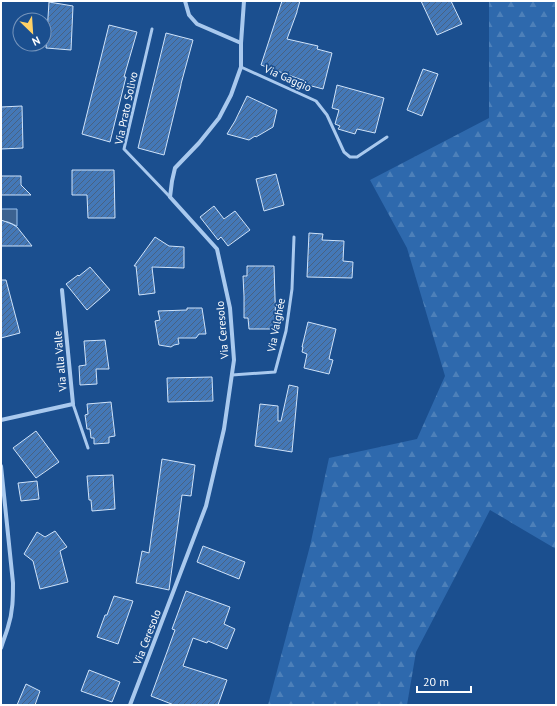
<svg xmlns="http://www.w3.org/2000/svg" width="557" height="706" font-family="'PT Sans',sans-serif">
	<defs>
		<pattern id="forest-firs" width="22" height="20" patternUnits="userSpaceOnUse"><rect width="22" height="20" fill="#2e69ad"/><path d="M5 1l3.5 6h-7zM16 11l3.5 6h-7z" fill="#4d80b9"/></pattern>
		<pattern id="building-hatch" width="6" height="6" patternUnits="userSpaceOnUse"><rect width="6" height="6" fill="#4478b7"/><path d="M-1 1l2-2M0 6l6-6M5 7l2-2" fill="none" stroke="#486282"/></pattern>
	</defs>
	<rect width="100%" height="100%" fill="#1b4f8f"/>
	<!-- forest -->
	<path fill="url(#forest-firs)" d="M 489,1 L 556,1 L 556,549 L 490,510 L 416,652 L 407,705 L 268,705 L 310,546 L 329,458 L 417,439 L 445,376 L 407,248 L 370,180 L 489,118 Z"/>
	<!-- water -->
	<path fill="#3c6290" stroke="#9cc4f0" d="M 1,209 L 17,209 L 17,226 L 8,222 L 1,221 Z"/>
	<!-- building -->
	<g fill="url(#building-hatch)" stroke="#cfe3fa">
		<path d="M 282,1 L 300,1 L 297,11 L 297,12 L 287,39 L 318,46 L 317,49 L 332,53 L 323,89 L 304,84 L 305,81 L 261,65 Z"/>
		<path d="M 421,1 L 451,1 L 462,24 L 437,35 Z"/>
		<path d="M 49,2 L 73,6 L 71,50 L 46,48 Z"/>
		<path d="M 109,25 L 137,32 L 124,77 L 126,77 L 110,142 L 82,134 Z"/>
		<path d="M 166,33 L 193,40 L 181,84 L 181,85 L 164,155 L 138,148 Z"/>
		<path d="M 423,69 L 438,74 L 422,116 L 407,110 Z"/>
		<path d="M 337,85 L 384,98 L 375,133 L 357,129 L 355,134 L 338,129 L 340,126 L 335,124 L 339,110 L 332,108 Z"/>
		<path d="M 247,96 L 277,110 L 273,127 L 256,137 L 255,136 L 249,140 L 227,134 L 235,121 Z"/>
		<path d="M 22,106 L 23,148 L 1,149 L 1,107 Z"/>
		<path d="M 72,170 L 114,170 L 115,218 L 88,218 L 87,195 L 72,195 Z"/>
		<path d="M 276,174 L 284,205 L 264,211 L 256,179 Z"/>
		<path d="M 1,176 L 21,176 L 21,185 L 31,195 L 1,195 Z"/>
		<path d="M 214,206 L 224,219 L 235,211 L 250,230 L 228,246 L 221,237 L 218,240 L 200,217 Z"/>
		<path d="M 1,220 L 12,224 L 17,227 L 32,246 L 1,246 Z"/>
		<path d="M 309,233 L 323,234 L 322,240 L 344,241 L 343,261 L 353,262 L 352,278 L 307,277 Z"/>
		<path d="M 155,237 L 169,246 L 184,247 L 184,268 L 152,267 L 155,293 L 139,295 L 136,266 L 134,266 Z"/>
		<path d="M 247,266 L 274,266 L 276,329 L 249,329 L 248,318 L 244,318 L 244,296 L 243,276 L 247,276 Z"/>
		<path d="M 90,267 L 110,290 L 87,310 L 66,284 L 78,275 L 79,276 Z"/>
		<path d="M 1,280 L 6,280 L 20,333 L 1,338 Z"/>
		<path d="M 187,308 L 202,308 L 206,334 L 199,334 L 196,338 L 178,338 L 179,344 L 174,345 L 171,347 L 159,345 L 155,321 L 160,320 L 158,311 L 187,310 Z"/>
		<path d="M 308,322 L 336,329 L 329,359 L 333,360 L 329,374 L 304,368 L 307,354 L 302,352 L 303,347 L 302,347 Z"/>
		<path d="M 105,340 L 109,369 L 96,369 L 97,384 L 80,385 L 79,366 L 86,365 L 84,341 Z"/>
		<path d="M 212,377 L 213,401 L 168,402 L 167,378 Z"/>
		<path d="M 289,385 L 298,387 L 292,452 L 255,446 L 260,404 L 278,406 L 278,421 L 281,421 Z"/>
		<path d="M 111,402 L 115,436 L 109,437 L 109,443 L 94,444 L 94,438 L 91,438 L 90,429 L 87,429 L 85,415 L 88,414 L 87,404 Z"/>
		<path d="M 36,431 L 59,462 L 36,478 L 13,448 Z"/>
		<path d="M 162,459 L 195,465 L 191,496 L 182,495 L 169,590 L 136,583 L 142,551 L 149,553 Z"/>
		<path d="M 113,475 L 115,509 L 92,511 L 91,500 L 89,500 L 87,476 Z"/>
		<path d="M 37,481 L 39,499 L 21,501 L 18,483 Z"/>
		<path d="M 55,531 L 67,547 L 60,551 L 68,582 L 40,589 L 33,561 L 24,554 L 37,532 L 45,537 Z"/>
		<path d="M 203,546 L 245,562 L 239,579 L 197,562 Z"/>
		<path d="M 186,591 L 230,607 L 224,624 L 235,629 L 227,649 L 208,641 L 207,643 L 193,638 L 183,666 L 227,680 L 218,705 L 174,705 L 151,696 L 175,630 L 172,629 Z"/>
		<path d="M 114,596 L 133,601 L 118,644 L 97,637 L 105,615 L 107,615 Z"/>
		<path d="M 89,670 L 120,682 L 112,702 L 81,691 Z"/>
		<path d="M 26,684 L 40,691 L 35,705 L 17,705 Z"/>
	</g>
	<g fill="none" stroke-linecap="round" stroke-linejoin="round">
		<!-- lane -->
		<g stroke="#a9c9ee" stroke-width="3">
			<path d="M 152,29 L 124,149 L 170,197"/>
			<path d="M 241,67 L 316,101 L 327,115 L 344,152 L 350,157 L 357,157 L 387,137"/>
			<path d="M 232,375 L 275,372 L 286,331 L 292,289 L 294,237"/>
			<path d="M 73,404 L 88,448"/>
		</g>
		<!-- street -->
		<g stroke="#a9c9ee" stroke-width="4">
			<path d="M 185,1 L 189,15 L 197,24 L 241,43"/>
			<path d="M 1,420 L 73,404 L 62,290"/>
			<path d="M 1,466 L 13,583 C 13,597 13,612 8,627 C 6,634 3,641 1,648"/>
			<path d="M 130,705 L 206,506 L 224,429 L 234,360 L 230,308 L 217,249 L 170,197 L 172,181 L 175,168 L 199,143 L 219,118 L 231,95 L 241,67 L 241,43 L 244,1"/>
		</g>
	</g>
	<g text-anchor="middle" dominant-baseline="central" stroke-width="3.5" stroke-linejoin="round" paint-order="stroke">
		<!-- street labels -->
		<g font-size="11" fill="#fff" stroke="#1b4f8f">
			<text transform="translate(288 78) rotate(24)">Via Gaggio</text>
			<text transform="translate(126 108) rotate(-78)">Via Prato Solivo</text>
			<text transform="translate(276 325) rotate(-79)">Via Valghée</text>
			<text transform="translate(222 330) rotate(-95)">Via Ceresolo</text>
			<text transform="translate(60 361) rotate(-95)">Via alla Valle</text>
			<text transform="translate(147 637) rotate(-69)">Via Ceresolo</text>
		</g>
	</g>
	<!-- border -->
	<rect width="557" height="706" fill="none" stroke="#ffffff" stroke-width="4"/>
	<!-- north arrow -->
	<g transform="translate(32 32) rotate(155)"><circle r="19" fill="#1b4f8f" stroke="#7695bc"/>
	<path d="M0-3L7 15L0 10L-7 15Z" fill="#ffd166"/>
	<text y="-6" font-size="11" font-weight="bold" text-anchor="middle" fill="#ffffff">N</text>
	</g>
	<!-- scale -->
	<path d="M417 686v6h54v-6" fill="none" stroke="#ffffff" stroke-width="2"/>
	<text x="423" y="686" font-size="12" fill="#ffffff" stroke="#1b4f8f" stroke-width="3" paint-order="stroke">20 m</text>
</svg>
